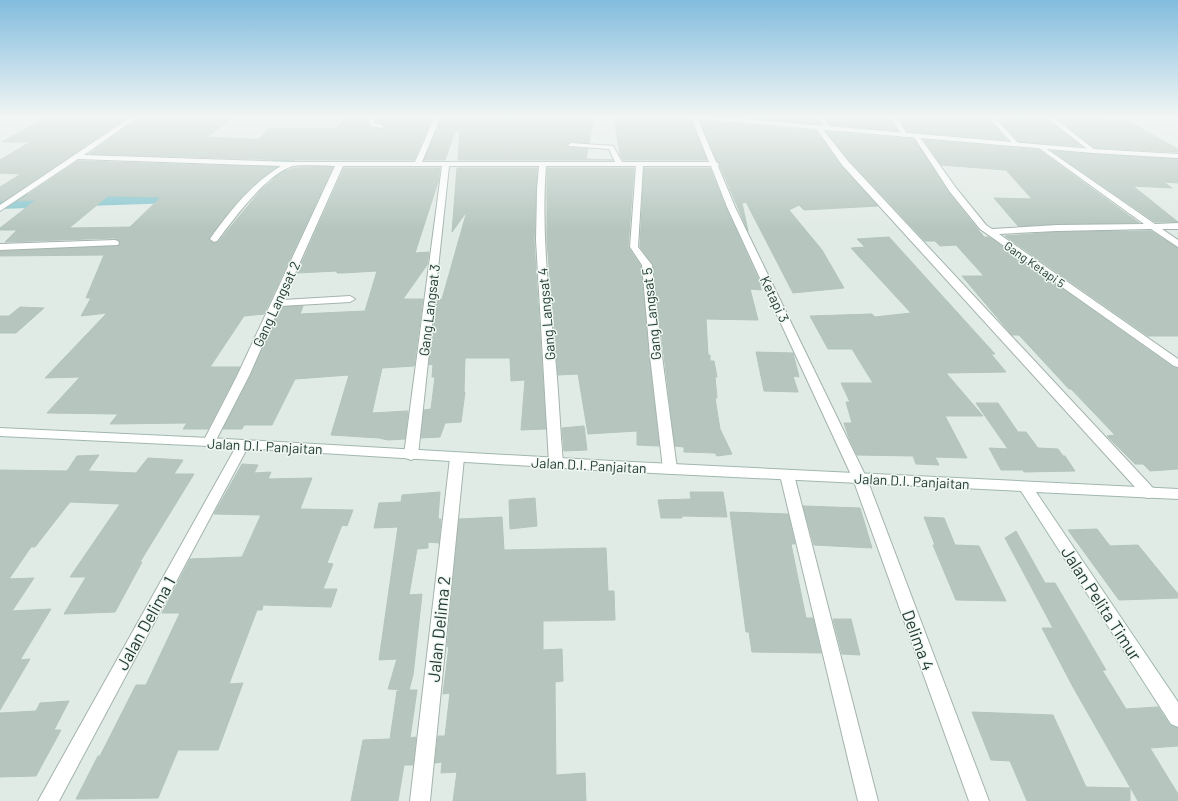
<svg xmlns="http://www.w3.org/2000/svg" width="1178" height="801" font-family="Barlow,sans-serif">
	<rect width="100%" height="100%" fill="#e1ebe6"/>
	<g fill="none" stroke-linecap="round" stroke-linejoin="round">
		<!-- river -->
		<path fill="#8ac7cf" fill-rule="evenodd" d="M 306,139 L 331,144 L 334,148 L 331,152 C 322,154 310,149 304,152 C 292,157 290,171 278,177 C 264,184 247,182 232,184 C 224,185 215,192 207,196 C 197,200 185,201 174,203 L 0,209 L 0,195 L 174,189 L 192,186 L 219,174 L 226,172 L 263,169 L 271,163 L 278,152 L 289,144 Z"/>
	</g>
	<!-- building -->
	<g fill="#b6c6bf" stroke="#b3c5bd" fill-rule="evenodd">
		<path d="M 47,117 L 128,117 L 4,201 L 0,201 L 0,187 L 21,174 L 0,173 L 0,160 L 30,142 L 2,142 Z"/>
		<path d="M 139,117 L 234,117 L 207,137 L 250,139 L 259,139 L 268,129 L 337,128 L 345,117 L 368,117 L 369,127 L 382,129 L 386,125 L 376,122 L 376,117 L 428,117 L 431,121 L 414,160 L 289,160 L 89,154 Z"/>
		<path d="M 437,117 L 539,118 L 540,117 L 594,117 L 589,143 L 571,142 L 567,144 L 567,146 L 588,149 L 586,159 L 613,160 L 458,160 L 460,132 L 455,131 L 445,160 L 424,160 L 440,122 Z"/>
		<path d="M 614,117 L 672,117 L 672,118 L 690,119 L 707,160 L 623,160 L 620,155 Z"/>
		<path d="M 739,117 L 817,117 L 821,124 Z"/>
		<path d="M 826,117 L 890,117 L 897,131 L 830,125 Z"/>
		<path d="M 899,117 L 987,117 L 1007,140 L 907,132 Z"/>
		<path d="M 996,117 L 1045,118 L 1081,146 L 1018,141 Z"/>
		<path d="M 1056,117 L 1128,121 L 1178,149 L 1178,152 L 1094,148 Z"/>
		<path d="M 700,121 L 816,131 L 841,166 L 878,206 L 804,210 L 799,205 L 789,210 L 822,250 L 844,288 L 793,293 L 746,202 L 742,203 L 748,231 L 720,166 L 720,164 L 717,161 Z"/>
		<path d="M 826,132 L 914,139 L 949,193 L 984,237 L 989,237 L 1173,367 L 1178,369 L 1178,469 L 1150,471 L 1143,464 L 1135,464 L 1107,436 L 1115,435 L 1071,389 L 1069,389 L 1019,335 L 1012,335 L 962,276 L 984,276 L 956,245 L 940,246 L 935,241 L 925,241 L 849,160 Z"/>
		<path d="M 924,140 L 1039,150 L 1139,223 L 1057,224 L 1018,226 L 994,198 L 1032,199 L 1006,170 L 941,165 Z"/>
		<path d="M 1052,151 L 1178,159 L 1178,183 L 1164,182 L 1172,188 L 1133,186 L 1178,222 L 1155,222 Z"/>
		<path d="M 78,161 L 276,167 L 250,188 L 232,208 L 209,238 L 209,240 L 214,243 L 218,242 L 261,190 L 281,173 L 294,168 L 333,167 L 264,314 L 244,316 L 210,367 L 240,367 L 208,429 L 183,429 L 187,423 L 110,424 L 118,414 L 47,413 L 80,377 L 45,378 L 107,313 L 81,316 L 91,298 L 86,298 L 104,255 L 0,256 L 0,251 L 118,246 L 120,242 L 115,238 L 5,242 L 17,230 L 0,230 L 0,228 L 36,200 L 18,201 ZM 108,196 L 161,197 L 130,227 L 69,228 Z"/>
		<path d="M 344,168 L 440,168 L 438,182 L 415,253 L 429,252 L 427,265 L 403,299 L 423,299 L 414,366 L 382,368 L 372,413 L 408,411 L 405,439 L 388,440 L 379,438 L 331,435 L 349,375 L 295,379 L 272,425 L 244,425 L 242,429 L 223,429 L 250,377 L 281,307 L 303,306 L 300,314 L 365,311 L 377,271 L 343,273 L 337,273 L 337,271 L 297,273 Z"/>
		<path d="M 457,168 L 537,168 L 534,240 L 546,429 L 521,430 L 525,380 L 511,381 L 510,358 L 465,358 L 464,392 L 465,392 L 461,422 L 445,423 L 440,437 L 421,438 L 424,410 L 431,409 L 435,377 L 432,377 L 433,364 L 429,365 L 436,299 L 442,299 L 467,211 L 452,232 Z"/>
		<path d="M 547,168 L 634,168 L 628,247 L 641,266 L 649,356 L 659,446 L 637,445 L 637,431 L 588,434 L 578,374 L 558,375 L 547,241 Z"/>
		<path d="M 644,168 L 710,168 L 726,208 L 759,280 L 761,290 L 750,289 L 758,320 L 706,319 L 708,355 L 710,355 L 710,361 L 714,361 L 717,377 L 715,377 L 717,398 L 715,398 L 720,429 L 732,454 L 717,456 L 715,453 L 684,452 L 684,447 L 675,446 L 653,265 L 640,247 Z"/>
		<path d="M 1151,231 L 1178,248 L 1178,336 L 1148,336 L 1005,236 L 1057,232 Z"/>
		<path d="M 889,237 L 995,354 L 991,354 L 1006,372 L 946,373 L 983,416 L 945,416 L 967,458 L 935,457 L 939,465 L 916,464 L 913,456 L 857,455 L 849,438 L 844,423 L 852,423 L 846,402 L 850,402 L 841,383 L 873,383 L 852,349 L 828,349 L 810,316 L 872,314 L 875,317 L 911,313 L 851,248 L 865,247 L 857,239 Z"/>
		<path d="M 20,307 L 44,308 L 16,333 L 0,333 L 0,316 L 9,316 Z"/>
		<path d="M 756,352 L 793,353 L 799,377 L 793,376 L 798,392 L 764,391 Z"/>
		<path d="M 976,403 L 998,403 L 1018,432 L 1026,432 L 1038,448 L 1058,449 L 1063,456 L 1065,456 L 1075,471 L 1024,472 L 1023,470 L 1001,470 L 989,448 L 1008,449 Z"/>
		<path d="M 584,426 L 587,450 L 564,451 L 562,428 Z"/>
		<path d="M 99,455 L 88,471 L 136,473 L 148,458 L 183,460 L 174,474 L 194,474 L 140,562 L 142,562 L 115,612 L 64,614 L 86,577 L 70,577 L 120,504 L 70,502 L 35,547 L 31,547 L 9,579 L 34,578 L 12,611 L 51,609 L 20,660 L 30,659 L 0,710 L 0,470 L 67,471 L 77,456 Z"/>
		<path d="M 242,464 L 258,465 L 254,473 L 271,472 L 268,479 L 312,478 L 300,509 L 353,510 L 347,526 L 342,525 L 327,563 L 333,564 L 323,589 L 337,589 L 331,607 L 263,605 L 262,610 L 257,610 L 229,684 L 243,683 L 218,750 L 178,750 L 158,798 L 76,799 L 98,756 L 100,756 L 136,685 L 146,685 L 180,613 L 162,613 L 190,559 L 242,557 L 261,515 L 214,514 Z"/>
		<path d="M 440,492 L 438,519 L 441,519 L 439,543 L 428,542 L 428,548 L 417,549 L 409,595 L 422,594 L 413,675 L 409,690 L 417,690 L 410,738 L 416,737 L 413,765 L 404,765 L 398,801 L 351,801 L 363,740 L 390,739 L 397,691 L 407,690 L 388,689 L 397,659 L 379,660 L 398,527 L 374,528 L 379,503 L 401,502 L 402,495 Z"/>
		<path d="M 690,492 L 723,492 L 727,517 L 682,516 L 682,518 L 661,518 L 658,500 L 691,499 Z"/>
		<path d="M 535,498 L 537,526 L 510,529 L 509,500 Z"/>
		<path d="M 803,506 L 860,508 L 872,548 L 814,545 Z"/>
		<path d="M 730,512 L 788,514 L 795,544 L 791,544 L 806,618 L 813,618 L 821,653 L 752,652 L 749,632 L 746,632 Z"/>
		<path d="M 502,517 L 504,550 L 606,548 L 608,591 L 614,591 L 615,620 L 543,621 L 543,650 L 562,649 L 563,681 L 555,682 L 556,775 L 585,773 L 586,801 L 453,801 L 457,772 L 441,773 L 442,762 L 435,763 L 438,736 L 445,736 L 450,693 L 443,694 L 449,646 L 447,647 L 459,519 Z"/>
		<path d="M 924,517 L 944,518 L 955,545 L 979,546 L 1006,601 L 956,600 L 933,545 L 935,545 Z"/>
		<path d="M 1097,529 L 1110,546 L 1138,545 L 1178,594 L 1178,598 L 1119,600 L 1068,530 Z"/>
		<path d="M 1016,531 L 1045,583 L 1055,583 L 1106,670 L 1102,670 L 1126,709 L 1158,707 L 1170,725 L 1178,728 L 1178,746 L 1150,748 L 1178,794 L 1178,801 L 1138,801 L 1073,687 L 1042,628 L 1053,628 L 1005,538 Z"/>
		<path d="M 833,619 L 851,619 L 860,655 L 842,654 Z"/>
		<path d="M 69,701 L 54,730 L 61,730 L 36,776 L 0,777 L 0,713 L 36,711 L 40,703 Z"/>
		<path d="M 972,712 L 1053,715 L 1086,787 L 1130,788 L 1130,801 L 1027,801 L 1010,761 L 991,760 Z"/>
	</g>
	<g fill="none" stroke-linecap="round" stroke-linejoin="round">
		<defs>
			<g id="street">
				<path d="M 131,117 L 138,117 L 84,155 L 289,162 L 415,162 L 433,121 L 429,117 L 435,117 L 439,121 L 422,162 L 615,162 L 609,149 L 569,146 L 568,145 L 571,143 L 613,146 L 622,162 L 709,162 L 691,117 L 697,117 L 716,162 L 719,164 L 718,166 L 735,207 L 867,479 L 989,801 L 969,801 L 853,479 L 727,207 L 711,166 L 643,166 L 638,247 L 652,265 L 662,356 L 677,469 L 675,472 L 670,474 L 665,472 L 663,469 L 650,356 L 642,265 L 630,247 L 636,166 L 546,166 C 541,233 549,299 556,366 C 559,398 560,431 563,463 L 561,466 L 556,468 L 551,466 L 549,463 L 536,240 L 537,189 L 539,166 L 449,166 L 418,455 L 416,458 L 411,460 L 406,458 L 404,455 L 442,166 L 343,166 L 283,300 L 350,296 L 355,299 L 350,302 L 280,306 L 249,376 L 215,442 L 214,445 L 209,446 L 204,445 L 203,442 L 237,376 L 335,166 C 326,166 297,164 290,167 C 264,177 234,219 217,241 L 214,242 L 210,239 C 229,212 252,183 281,166 L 78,159 L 0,211 L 0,205 Z"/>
				<path d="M 369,117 L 375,117 L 375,123 L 385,126 L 382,128 L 370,126 Z"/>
				<path d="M 818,117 L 824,117 L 831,129 L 830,130 L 826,130 Z"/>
				<path d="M 891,117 L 897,117 L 908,136 L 907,137 L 903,137 Z"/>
				<path d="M 988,117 L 994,117 L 1019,144 L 1019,146 L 1015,146 Z"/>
				<path d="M 1046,117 L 1053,117 L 1095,150 L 1095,152 L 1091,152 Z"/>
				<path d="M 1174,117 L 1178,117 L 1178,119 L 1175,118 Z"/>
				<path d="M 817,127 L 821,127 L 848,161 L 1154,489 L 1156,493 L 1154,497 L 1149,498 L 1144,497 L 842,165 L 816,128 Z"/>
				<path d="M 915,136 L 919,136 L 956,188 L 986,225 L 992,229 L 1057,225 L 1144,224 L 1039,148 L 1038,147 L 1041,145 L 1155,224 L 1178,223 L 1178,229 L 1162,229 L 1178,240 L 1178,247 L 1151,229 L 1057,231 L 999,234 L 1178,359 L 1178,367 L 1174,366 L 980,229 L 950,192 L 914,137 Z"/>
				<path d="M 115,240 L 118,241 L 119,243 L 118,245 L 0,250 L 0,244 Z"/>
				<path d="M 243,441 L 248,442 L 249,445 L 59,801 L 38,801 L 237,445 L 238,442 Z"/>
				<path d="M 457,453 L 462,455 L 464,458 L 430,801 L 410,801 L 450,458 L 452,455 Z"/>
				<path d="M 787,470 L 792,472 L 794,475 L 878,801 L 858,801 L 780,475 L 782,472 Z"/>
			</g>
			<g id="secondary">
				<path d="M 697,117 L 721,117 L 1093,149 L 1178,154 L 1178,158 L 1093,153 L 700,119 Z"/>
				<path d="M 0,428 L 209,438 L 612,461 L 1178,489 L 1178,499 L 1036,492 L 1178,702 L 1178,727 L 1171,724 L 1021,491 L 612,471 L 209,446 L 0,436 Z"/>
			</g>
		</defs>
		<!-- street casing -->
		<use href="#street" stroke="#a4b3ad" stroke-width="2"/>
		<!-- secondary casing -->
		<use href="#secondary" stroke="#a0b7ae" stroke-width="2"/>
		<!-- street -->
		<use href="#street" fill="#fff" fill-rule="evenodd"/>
		<!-- secondary -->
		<use href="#secondary" fill="#fff" fill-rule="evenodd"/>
	</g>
	<!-- sky -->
	<linearGradient id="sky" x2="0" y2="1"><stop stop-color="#82bcde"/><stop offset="0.51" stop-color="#f2f6f4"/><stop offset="1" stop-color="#f2f6f4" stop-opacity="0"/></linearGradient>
	<rect width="1178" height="229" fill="url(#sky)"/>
	<g text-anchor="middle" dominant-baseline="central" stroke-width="3" stroke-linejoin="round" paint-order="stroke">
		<!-- far-street labels -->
		<g font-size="12" fill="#223b33" stroke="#f1f8f4">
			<text transform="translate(1035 264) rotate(35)">Gang Ketapi 5</text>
		</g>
		<!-- street labels -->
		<g font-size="14" fill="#223b33" stroke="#f1f8f4">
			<text transform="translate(775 299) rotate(65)">Ketapi 3</text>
			<text transform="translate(276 304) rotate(-65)">Gang Langsat 2</text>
			<text transform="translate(429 310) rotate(-83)">Gang Langsat 3</text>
			<text transform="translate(546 314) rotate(-95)">Gang Langsat 4</text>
			<text transform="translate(651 314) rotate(-96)">Gang Langsat 5</text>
			<text transform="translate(265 446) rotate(3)">Jalan D.I. Panjaitan</text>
			<text transform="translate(589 465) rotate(3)">Jalan D.I. Panjaitan</text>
			<text transform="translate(912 481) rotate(3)">Jalan D.I. Panjaitan</text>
		</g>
		<!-- near-street labels -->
		<g font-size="17" fill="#223b33" stroke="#f1f8f4">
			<text transform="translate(1102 603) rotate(57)">Jalan Pelita Timur</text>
			<text transform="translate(145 623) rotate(-61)">Jalan Delima 1</text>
			<text transform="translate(438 629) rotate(-84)">Jalan Delima 2</text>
			<text transform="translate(919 640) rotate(70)">Delima 4</text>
		</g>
	</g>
</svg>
